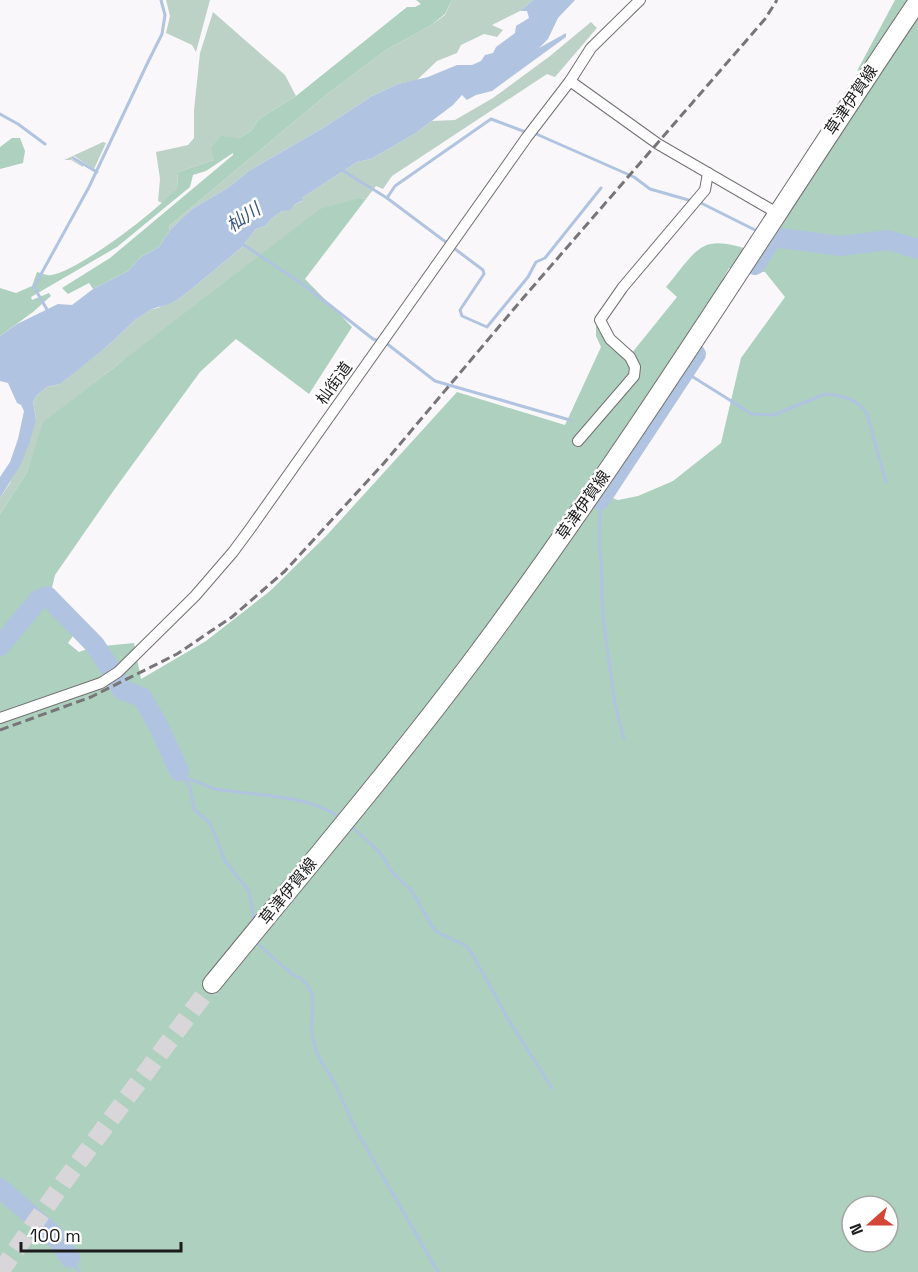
<svg xmlns="http://www.w3.org/2000/svg" width="918" height="1272" font-family="'Space Grotesk','Noto Sans JP',sans-serif">
	<rect width="100%" height="100%" fill="#faf7fa"/>
	<!-- green -->
	<g fill="#bcd2c6">
		<path d="M 166,0 L 210,0 L 196,52 L 192,45 L 166,33 L 170,16 Z"/>
		<path d="M 452,0 L 533,0 L 520,11 L 492,25 L 503,30 L 497,37 L 484,34 L 461,45 L 457,53 L 437,61 L 417,80 L 398,84 L 372,96 L 323,128 L 250,170 L 229,187 L 192,209 L 170,230 L 169,226 L 325,96 L 386,50 L 430,26 L 445,15 Z"/>
		<path d="M 213,12 L 285,75 L 296,96 L 259,119 L 251,131 L 239,138 L 214,160 L 178,172 L 177,188 L 164,204 L 158,201 L 160,179 L 156,152 L 188,145 L 194,138 L 194,110 L 200,53 Z"/>
		<path d="M 591,22 L 597,28 L 555,77 L 547,74 L 392,176 L 383,189 L 376,186 L 366,199 L 360,198 L 117,365 L 44,422 L 27,472 L 0,514 L 0,498 L 10,483 L 36,420 L 33,401 L 37,395 L 47,387 L 60,384 L 111,343 L 135,320 L 152,309 L 158,308 L 166,303 L 172,303 L 183,296 L 241,248 L 256,229 L 265,226 L 271,219 L 282,211 L 302,201 L 302,198 L 357,162 L 371,159 L 416,133 L 432,121 L 455,120 L 493,98 L 550,56 Z"/>
		<path d="M 103,142 L 106,143 L 94,169 L 74,156 L 71,159 L 83,165 L 83,167 L 71,160 L 64,160 Z"/>
	</g>
	<!-- forest -->
	<g fill="#add1be" fill-rule="evenodd">
		<path d="M 416,0 L 452,0 L 445,14 L 430,26 L 386,50 L 325,96 L 169,226 L 170,230 L 159,247 L 142,256 L 128,271 L 93,289 L 89,283 L 68,294 L 62,288 L 110,258 L 233,155 L 233,153 L 206,171 L 193,175 L 190,187 L 117,247 L 31,297 L 32,300 L 49,293 L 51,296 L 33,312 L 0,336 L 0,288 L 16,293 L 32,286 L 37,272 C 41,273 47,276 51,275 C 79,271 158,210 177,188 L 178,172 L 214,160 L 211,148 L 221,136 L 239,138 L 251,131 L 259,119 L 296,96 L 407,7 L 415,7 L 421,4 Z"/>
		<path d="M 895,0 L 908,0 L 863,70 L 857,71 Z"/>
		<path d="M 918,13 L 918,1272 L 0,1272 L 0,514 L 27,472 L 43,422 L 320,209 L 360,198 L 366,199 L 305,279 L 352,327 L 309,394 L 236,339 L 200,372 L 114,490 L 55,575 L 48,605 L 78,629 L 68,643 L 79,652 L 93,647 L 134,643 L 141,679 L 206,641 L 270,591 L 327,535 L 457,392 L 565,425 L 601,347 L 596,336 L 596,325 L 631,354 L 677,297 L 666,287 C 701,245 700,233 757,252 ZM 729,268 L 765,272 L 785,297 L 741,358 L 721,443 L 673,481 L 638,496 L 618,500 L 587,489 L 715,295 ZM 852,1206 L 888,1206 L 888,1242 L 852,1242 Z"/>
		<path d="M 12,138 L 20,138 L 25,151 L 23,163 L 0,169 L 0,147 Z"/>
	</g>
	<!-- water -->
	<path fill="#b0c4e1" d="M 533,0 L 575,0 L 558,18 L 548,39 L 539,48 L 566,33 L 566,37 L 492,91 L 476,95 L 467,100 L 462,95 L 453,105 L 416,133 L 371,159 L 357,162 L 302,198 L 303,200 L 294,205 L 290,210 L 282,211 L 271,219 L 265,226 L 256,229 L 241,248 L 183,296 L 172,303 L 152,309 L 135,320 L 111,343 L 78,370 L 60,384 L 47,387 L 37,395 L 33,401 L 36,420 L 30,441 L 21,464 L 0,498 L 0,477 L 10,462 L 18,439 L 24,411 L 21,405 L 17,403 L 8,383 L 0,381 L 0,336 L 17,324 L 58,304 L 72,305 L 93,289 L 128,271 L 142,256 L 159,247 L 170,230 L 192,209 L 229,187 L 250,170 L 323,128 L 372,96 L 398,84 L 428,77 L 457,65 L 472,65 L 481,61 L 485,55 L 493,53 L 496,47 L 515,33 L 516,26 L 529,18 L 527,11 L 520,11 Z"/>
	<g fill="none" stroke-linecap="round" stroke-linejoin="round">
		<!-- stream -->
		<g stroke="#b0c4e1" stroke-width="3">
			<path d="M 0,114 L 18,124 L 45,144"/>
			<path d="M 534,133 L 634,177 L 650,189 L 692,201"/>
			<path d="M 73,158 L 97,172"/>
			<path d="M 342,170 L 387,198 L 483,270 L 484,274 L 460,310 L 462,316 L 487,327 L 528,277 L 536,262 L 545,258 L 601,188"/>
			<path d="M 387,198 L 395,186 L 491,119 L 528,133"/>
			<path d="M 699,202 L 757,231"/>
			<path d="M 241,243 L 304,285 L 373,339 L 380,341"/>
			<path d="M 49,313 L 34,287 L 89,187 L 148,62 L 162,34 L 165,15 L 161,0"/>
			<path d="M 386,343 L 435,381 L 570,420"/>
			<path d="M 685,372 L 752,414 L 774,415 L 825,394 C 841,395 859,399 867,414 L 886,482"/>
			<path d="M 600,500 L 599,548 L 601,560 L 603,618 L 615,704 L 624,739"/>
			<path d="M 179,771 L 190,787 L 194,809 L 210,823 L 225,861 L 249,891 L 254,920"/>
			<path d="M 185,779 C 196,779 205,787 216,789 C 255,796 308,794 341,818"/>
			<path d="M 351,826 L 370,843 L 382,855 L 393,873 L 412,891 L 431,925 L 437,932 L 465,945 L 470,950 L 508,1019 L 552,1088"/>
			<path d="M 257,939 L 258,944 L 293,975 L 302,979 L 308,986 L 312,994 L 313,1005 L 311,1028 L 316,1052 L 335,1084 L 356,1130 L 438,1272"/>
			<path d="M 70,1258 L 79,1272"/>
		</g>
		<!-- river -->
		<g stroke="#b0c4e1" stroke-width="20">
			<path d="M 755,265 L 773,237 L 841,246 L 888,240 L 918,249"/>
			<path d="M 600,500 L 696,354"/>
			<path d="M 0,646 L 39,599 L 47,596 L 95,645 L 116,677 L 122,690 L 142,697 L 159,727 L 179,771"/>
			<path d="M 0,1188 L 54,1235 L 70,1258"/>
		</g>
		<!-- primary-tunnel -->
		<path stroke="#d9d6d9" stroke-width="18" stroke-dasharray="18 9" stroke-linecap="butt" d="M 0,1272 L 63,1183 L 212,984"/>
		<defs>
			<g id="street">
				<path d="M 570,81 L 658,144 L 777,213"/>
				<path d="M 578,441 L 634,376 L 635,367 L 630,357 L 610,339 L 600,320 L 623,287 L 705,190 L 708,173"/>
				<path d="M 0,718 L 101,683 L 118,672 L 195,596 L 233,552 L 250,529 L 527,137 L 570,81 L 591,48 L 640,0"/>
			</g>
			<path id="primary" d="M 212,984 C 300,876 391,769 475,657 C 633,445 771,219 918,1"/>
		</defs>
		<!-- street casing -->
		<use href="#street" stroke="#727072" stroke-width="12"/>
		<!-- primary casing -->
		<use href="#primary" stroke="#727072" stroke-width="20"/>
		<!-- street -->
		<use href="#street" stroke="#fff" stroke-width="10"/>
		<!-- primary -->
		<use href="#primary" stroke="#fff" stroke-width="18"/>
		<!-- rail -->
		<path stroke="#777577" stroke-width="3" stroke-dasharray="9 4.5" stroke-linecap="butt" d="M 0,730 L 91,697 L 177,654 L 232,617 L 285,571 L 384,463 L 524,297 L 765,19 L 777,0"/>
	</g>
	<g text-anchor="middle" dominant-baseline="central" stroke-width="5" stroke-linejoin="round" paint-order="stroke">
		<!-- street labels -->
		<g font-size="16" fill="#1c1b1c" stroke="#fff">
			<text transform="translate(851 100) rotate(-56)">草津伊賀線</text>
			<text transform="translate(334 383) rotate(-54)">杣街道</text>
			<text transform="translate(583 505) rotate(-55)">草津伊賀線</text>
			<text transform="translate(288 891) rotate(-51)">草津伊賀線</text>
		</g>
		<!-- water labels -->
		<g font-size="18" font-style="italic" fill="#39557e" stroke="#fff">
			<text transform="translate(243 217) rotate(-34)">杣川</text>
		</g>
	</g>
	<!-- north arrow -->
	<g transform="translate(870 1224) rotate(249)"><circle r="28" fill="#ffffff" stroke="#a4a4a4" stroke-width="1.5"/>
	<path d="M0-4.5L10 22L0 15L-10 22Z" fill="#d44638"/>
	<text y="-9" font-size="16" font-weight="bold" text-anchor="middle" fill="#1c1b1c">N</text>
	</g>
	<!-- scale -->
	<path d="M21 1242v9h160v-9" fill="none" stroke="#1c1b1c" stroke-width="3"/>
	<text x="30" y="1242" font-size="18" fill="#1c1b1c" stroke="#ffffff" stroke-width="4.5" paint-order="stroke">100 m</text>
</svg>
